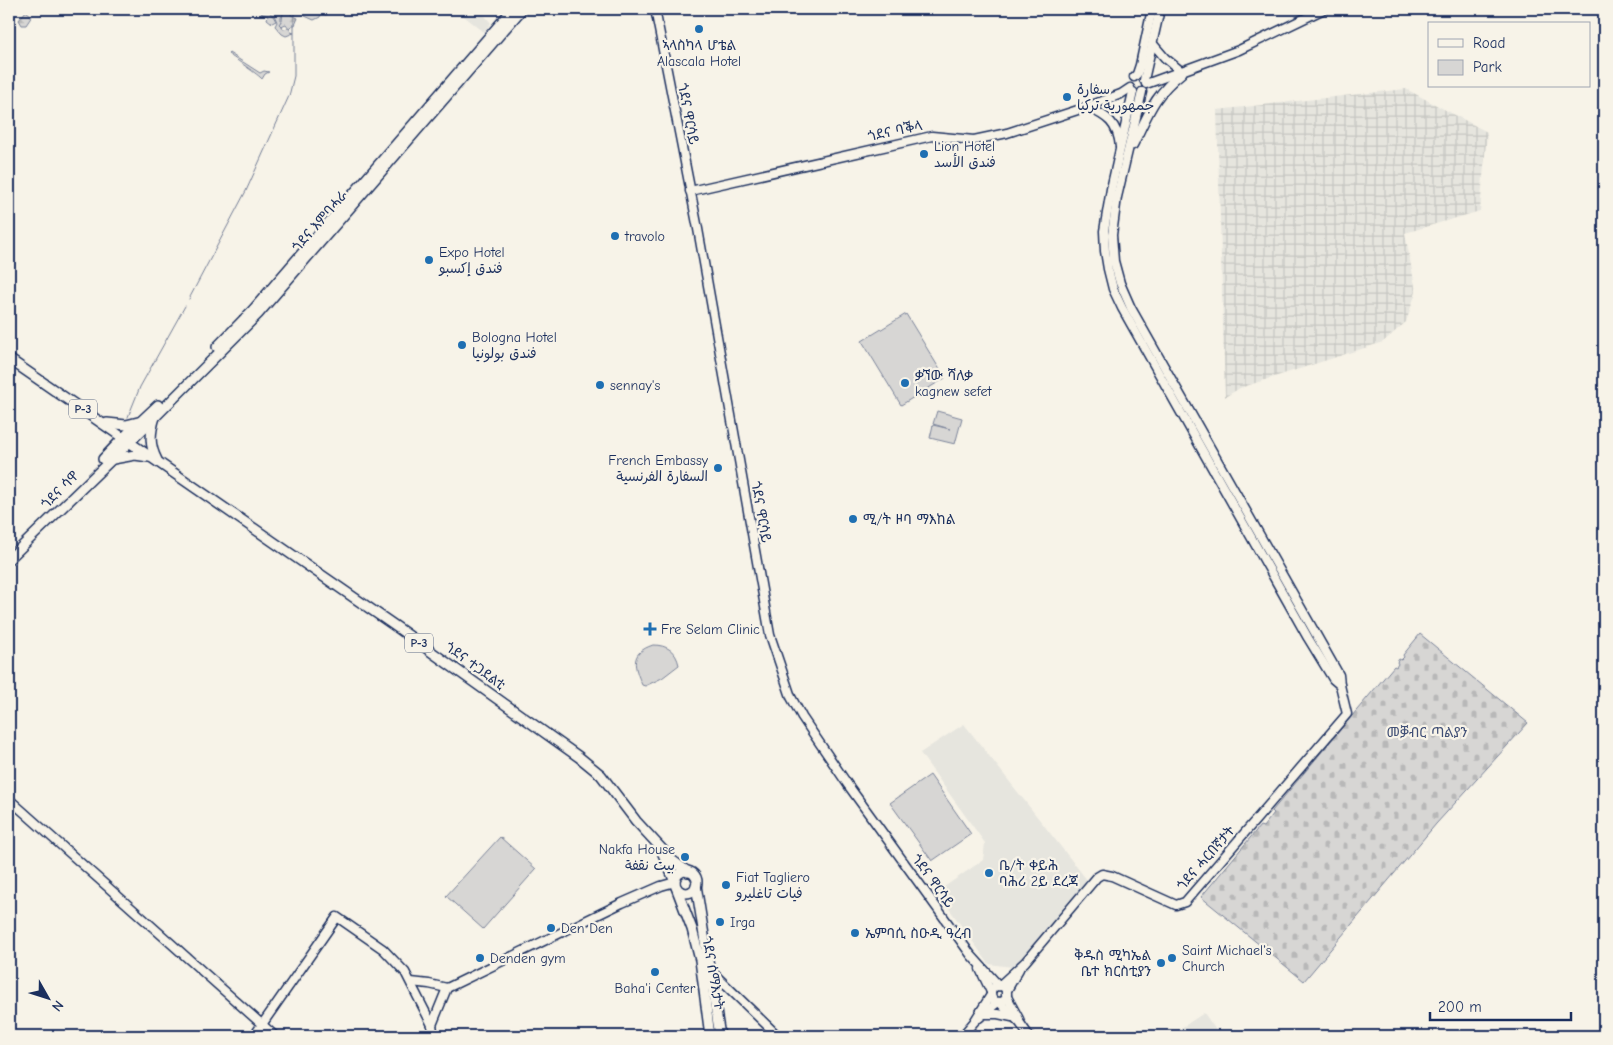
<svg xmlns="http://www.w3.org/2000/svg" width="1613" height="1045" font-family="'Comic Neue','Playpen Sans Arabic','Noto Sans Ethiopic',sans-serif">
	<defs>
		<pattern id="industrial-grid" width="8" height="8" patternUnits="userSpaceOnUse" patternTransform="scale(1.25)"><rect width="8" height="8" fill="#e6e5de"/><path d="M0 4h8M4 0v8" fill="none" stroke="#c5c5c1"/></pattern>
		<pattern id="forest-firs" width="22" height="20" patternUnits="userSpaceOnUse" patternTransform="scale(1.25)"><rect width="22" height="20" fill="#d7d6d4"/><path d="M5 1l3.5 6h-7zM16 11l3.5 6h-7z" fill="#b8b8b8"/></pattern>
		<pattern id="cemetery-stones" width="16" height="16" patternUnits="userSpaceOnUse" patternTransform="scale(1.25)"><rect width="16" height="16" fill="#d7d6d4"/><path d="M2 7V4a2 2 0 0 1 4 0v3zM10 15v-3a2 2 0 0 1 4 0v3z" fill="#b8b8b8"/></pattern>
	</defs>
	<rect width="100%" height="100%" fill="#f7f3e8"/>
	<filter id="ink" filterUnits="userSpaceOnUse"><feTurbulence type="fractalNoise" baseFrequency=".02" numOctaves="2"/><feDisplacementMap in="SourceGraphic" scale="10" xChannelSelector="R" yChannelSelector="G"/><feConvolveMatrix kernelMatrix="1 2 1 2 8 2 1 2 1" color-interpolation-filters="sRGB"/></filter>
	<g filter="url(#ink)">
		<!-- built -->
		<g fill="#e6e5de">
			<path d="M 455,9 L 479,9 L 491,23 L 484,32 Z"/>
			<path d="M 964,724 L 1087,880 L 1023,961 L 1012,967 L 989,964 L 937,892 L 983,860 L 985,843 L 920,753 Z"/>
			<path d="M 1204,1013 L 1220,1036 L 1169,1036 Z"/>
		</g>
		<!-- industrial -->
		<path fill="url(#industrial-grid)" d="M 1406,89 L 1487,132 L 1480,211 L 1405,233 L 1416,292 L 1406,322 L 1383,342 L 1240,388 L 1225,397 L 1217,110 Z"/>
		<!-- green -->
		<g fill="#d7d6d4" stroke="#798299">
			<path d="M 266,9 L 285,9 L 281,10 L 286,11 L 281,17 L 281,26 L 282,25 L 283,29 L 289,28 L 291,32 L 294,33 L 286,36 L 282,34 L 275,26 L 277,22 L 274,15 L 270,14 L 273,16 L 276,21 L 272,23 L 267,19 L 268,16 L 262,14 L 261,12 Z"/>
			<path d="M 229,53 L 260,73 L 264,71 L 269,72 L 265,74 L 262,79 C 259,75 235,59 228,54 Z"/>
			<path d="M 906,314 L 945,378 L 901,405 L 862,341 Z"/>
			<path d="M 937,411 L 962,418 L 955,444 L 930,438 L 933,425 L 950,429 L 933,424 Z"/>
			<path d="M 653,645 C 667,645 676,651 679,665 L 662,678 L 645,686 L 642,685 C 634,666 629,653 653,645 Z"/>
			<path d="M 930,775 L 971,834 L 932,861 L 890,803 Z"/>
			<path d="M 500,837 L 536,869 L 483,929 L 446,896 Z"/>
		</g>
		<!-- forest -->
		<g fill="url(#forest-firs)" stroke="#798299">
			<path d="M 287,9 L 296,9 L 295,11 L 292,11 L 291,15 L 298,18 L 295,25 L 292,25 L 289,28 L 286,24 L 281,26 L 279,24 L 282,20 L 283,13 L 287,11 Z"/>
			<path d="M 303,9 L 330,9 L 330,10 L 326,15 L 321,13 L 320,17 L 314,20 L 305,16 Z"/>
			<path d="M 26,11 L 32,16 L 26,25 L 22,25 L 19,20 Z"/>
		</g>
		<!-- cemetery -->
		<path fill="url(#cemetery-stones)" stroke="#798299" d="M 1420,634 L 1528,723 L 1436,824 L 1304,981 L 1201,897 L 1260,826 L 1263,827 L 1274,813 L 1272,811 L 1394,666 L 1396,667 L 1398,664 L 1397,662 L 1399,659 L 1401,660 L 1404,657 L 1403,655 Z"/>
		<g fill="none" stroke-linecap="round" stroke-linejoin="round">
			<!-- stream -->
			<g stroke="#727c95" stroke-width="1">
				<path d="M 189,299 L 246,191 L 289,96 L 294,76 L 294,9"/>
				<path d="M 128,417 L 140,387 L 185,306"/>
			</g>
			<defs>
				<g id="secondary">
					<path d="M 655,9 L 698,229 L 770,635 L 791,697 L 802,717 L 848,785 L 971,955 L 999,986"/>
					<path d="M 1153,44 L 1165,58 L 1181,71"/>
					<path d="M 1134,77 L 1137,74 L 1140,65 L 1152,9"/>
					<path d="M 1144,80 L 1160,9"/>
					<path d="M 1146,84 L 1239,50 L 1324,9"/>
					<path d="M 1133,92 L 1111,189 L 1104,231 L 1105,251 L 1108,269 L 1113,289 L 1122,308 L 1308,638 L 1333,679 L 1340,685"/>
					<path d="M 1087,107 C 1107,116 1118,123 1120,147"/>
					<path d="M 1133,145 C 1149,113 1153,96 1182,73"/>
					<path d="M 690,191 L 932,136 L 974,140 L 1007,133 L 1087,107 L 1121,94 L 1130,88"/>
					<path d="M 9,799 L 275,1036"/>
					<path d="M 708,968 L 778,1036"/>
					<path d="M 980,969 L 991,992"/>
					<path d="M 411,982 L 429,984 L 447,988"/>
					<path d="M 999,986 L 1025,962 L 1097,877 L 1102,874 L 1112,876 L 1176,905 L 1185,902 L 1347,714 L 1340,685 L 1339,675 L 1131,308 L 1120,283 L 1114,261 L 1112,235 L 1117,197 L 1142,92"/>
					<circle cx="999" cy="994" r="8"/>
					<path d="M 1006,992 L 1019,969"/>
					<path d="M 1006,995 L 1019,1019"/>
					<path d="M 999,1002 L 1020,1023 L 1029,1036"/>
					<path d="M 984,1014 L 998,1014 L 1012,1017"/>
					<path d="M 979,1018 L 998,1002"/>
					<path d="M 432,1025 L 447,988 L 622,903 L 661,886 L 675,882"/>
					<path d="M 254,1036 L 337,917 L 383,949 L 405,972 L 432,1025 L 434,1036"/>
					<path d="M 962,1036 L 974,1022 L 991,995"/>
				</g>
				<g id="primary">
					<path d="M 217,347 L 253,310 L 513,9"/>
					<path d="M 9,359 L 398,628 L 579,757 L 601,775 L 636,821 L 673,861 L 688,872"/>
					<path d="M 155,417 C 150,433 149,445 157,460"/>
					<path d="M 107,423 L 126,425 L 138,422"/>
					<path d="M 103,459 L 124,437 L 158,405"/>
					<path d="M 113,459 L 135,455 L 149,457"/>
					<path d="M 9,559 L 143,429 L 258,314 L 522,9"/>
					<path d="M 663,854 L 675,882"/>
					<circle cx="686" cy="882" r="11"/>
					<path d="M 696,885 L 720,1036"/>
					<path d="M 676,887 L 692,929 L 700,960 L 710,1036"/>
				</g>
			</defs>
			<!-- secondary casing -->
			<use href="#secondary" stroke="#1b2f5e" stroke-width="11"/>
			<!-- primary casing -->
			<use href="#primary" stroke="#1b2f5e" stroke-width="12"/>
			<!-- secondary -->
			<use href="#secondary" stroke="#f7f3e8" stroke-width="8"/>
			<!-- primary -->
			<use href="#primary" stroke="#f7f3e8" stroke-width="9"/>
		</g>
	</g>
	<!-- markers -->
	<g fill="#1f6fb2" stroke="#f7f3e8" stroke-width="2">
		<circle cx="699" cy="29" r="5"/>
		<circle cx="1067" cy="97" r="5"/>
		<circle cx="924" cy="154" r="5"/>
		<circle cx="615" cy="236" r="5"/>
		<circle cx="429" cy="260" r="5"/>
		<circle cx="462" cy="345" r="5"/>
		<circle cx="905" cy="383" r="5"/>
		<circle cx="600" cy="385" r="5"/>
		<circle cx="718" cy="468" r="5"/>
		<circle cx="853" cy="519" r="5"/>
		<path d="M647.5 621.5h5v5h5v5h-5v5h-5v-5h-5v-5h5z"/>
		<circle cx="685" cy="857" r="5"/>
		<circle cx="989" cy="873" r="5"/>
		<circle cx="726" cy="885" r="5"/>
		<circle cx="720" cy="922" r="5"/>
		<circle cx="551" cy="928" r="5"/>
		<circle cx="855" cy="933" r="5"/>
		<circle cx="480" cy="958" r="5"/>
		<circle cx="1172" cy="958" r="5"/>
		<circle cx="1161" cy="963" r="5"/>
		<circle cx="655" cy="972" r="5"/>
	</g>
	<g text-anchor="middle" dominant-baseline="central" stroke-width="4.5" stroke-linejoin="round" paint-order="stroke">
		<!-- shield labels -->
		<g fill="#f7f3e8" stroke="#5d6a87" stroke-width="1">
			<rect x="69" y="399.5" width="28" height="19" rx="4"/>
			<rect x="405" y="633.5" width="28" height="19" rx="4"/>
		</g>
		<g font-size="12" font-weight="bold" fill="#1b2f5e">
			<text x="83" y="409">P-3</text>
			<text x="419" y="643">P-3</text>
		</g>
		<!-- poi labels -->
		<g font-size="14" fill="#1b2f5e" stroke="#f7f3e8" text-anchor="start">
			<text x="699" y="45" text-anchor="middle">ኣላስካላ ሆቴል<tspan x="699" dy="16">Alascala Hotel</tspan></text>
			<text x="1077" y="89">سفارة<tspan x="1077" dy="16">جمهورية تركيا</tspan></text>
			<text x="934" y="146">Lion Hotel<tspan x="934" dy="16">فندق الأسد</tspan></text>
			<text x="625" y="236">travolo</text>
			<text x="439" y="252">Expo Hotel<tspan x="439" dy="16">فندق إكسبو</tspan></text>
			<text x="472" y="337">Bologna Hotel<tspan x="472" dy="16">فندق بولونيا</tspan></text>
			<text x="915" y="375">ቃኘው ሻለቃ<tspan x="915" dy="16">kagnew sefet</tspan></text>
			<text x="610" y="385">sennay's</text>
			<text x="708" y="460" text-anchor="end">French Embassy<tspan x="708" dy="16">السفارة الفرنسية</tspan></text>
			<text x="863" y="519">ሚ/ት ዞባ ማእከል</text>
			<text x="661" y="629">Fre Selam Clinic</text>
			<text x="675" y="849" text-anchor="end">Nakfa House<tspan x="675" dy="16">بيت نقفة</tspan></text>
			<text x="999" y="865">ቤ/ት ቀይሕ<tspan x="999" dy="16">ባሕሪ 2ይ ደረጃ</tspan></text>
			<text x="736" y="877">Fiat Tagliero<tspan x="736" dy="16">فيات تاغليرو</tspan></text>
			<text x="730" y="922">Irga</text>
			<text x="561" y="928">Den Den</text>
			<text x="865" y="933">ኤምባሲ ስዑዲ ዓረብ</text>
			<text x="1182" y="950">Saint Michael's<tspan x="1182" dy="16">Church</tspan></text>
			<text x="1151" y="955" text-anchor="end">ቅዱስ ሚካኤል<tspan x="1151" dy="16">ቤተ ክርስቲያን</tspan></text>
			<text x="490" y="958">Denden gym</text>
			<text x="655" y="988" text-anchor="middle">Baha'i Center</text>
		</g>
		<!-- street labels -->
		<g font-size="14" fill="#1b2f5e" stroke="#f7f3e8">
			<text transform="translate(688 114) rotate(79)">ጎደና ዋርሳይ</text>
			<text transform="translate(895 131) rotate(-12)">ጎደና ባቕላ</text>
			<text transform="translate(320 221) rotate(-49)">ጎደና እምባሓራ</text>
			<text transform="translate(60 490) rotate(-45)">ጎደና ሳዋ</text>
			<text transform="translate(761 512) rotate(80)">ጎደና ዋርሳይ</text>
			<text transform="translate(475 666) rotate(36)">ጎደና ተጋደልቲ</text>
			<text transform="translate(1206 858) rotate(-49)">ጎደና ሓርበኛታት</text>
			<text transform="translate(933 881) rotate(54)">ጎደና ዋርሳይ</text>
			<text transform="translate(713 973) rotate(80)">ጎደና ሰማእታት</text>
		</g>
		<!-- park labels -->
		<g font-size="14" fill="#415076" stroke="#f7f3e8">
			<text x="1427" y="732">መቓብር ጣልያን</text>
		</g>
	</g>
	<!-- margin -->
	<rect width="1613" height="1045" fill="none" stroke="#f7f3e8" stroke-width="30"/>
	<rect x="15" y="15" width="1583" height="1015" fill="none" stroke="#1b2f5e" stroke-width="2" filter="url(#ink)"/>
	<!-- legend -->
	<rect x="1428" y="22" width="162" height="65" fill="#f7f3e8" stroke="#9fa5b1"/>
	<rect x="1438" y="39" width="25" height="8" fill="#f7f3e8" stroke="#9fa5b1"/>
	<text x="1473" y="48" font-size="15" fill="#1b2f5e">Road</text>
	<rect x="1438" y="60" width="25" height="15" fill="#d7d6d4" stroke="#9fa5b1"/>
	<text x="1473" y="72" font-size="15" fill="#1b2f5e">Park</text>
	<!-- north arrow -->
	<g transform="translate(48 998) rotate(129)" stroke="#f7f3e8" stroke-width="4" paint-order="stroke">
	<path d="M0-4L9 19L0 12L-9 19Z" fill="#1b2f5e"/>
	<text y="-8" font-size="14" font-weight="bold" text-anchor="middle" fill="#1b2f5e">N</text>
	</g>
	<!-- scale -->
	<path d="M1430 1012v8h141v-8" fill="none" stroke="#1b2f5e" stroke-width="2.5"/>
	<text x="1438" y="1012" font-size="15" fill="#1b2f5e" stroke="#f7f3e8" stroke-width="4" paint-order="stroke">200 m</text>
</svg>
